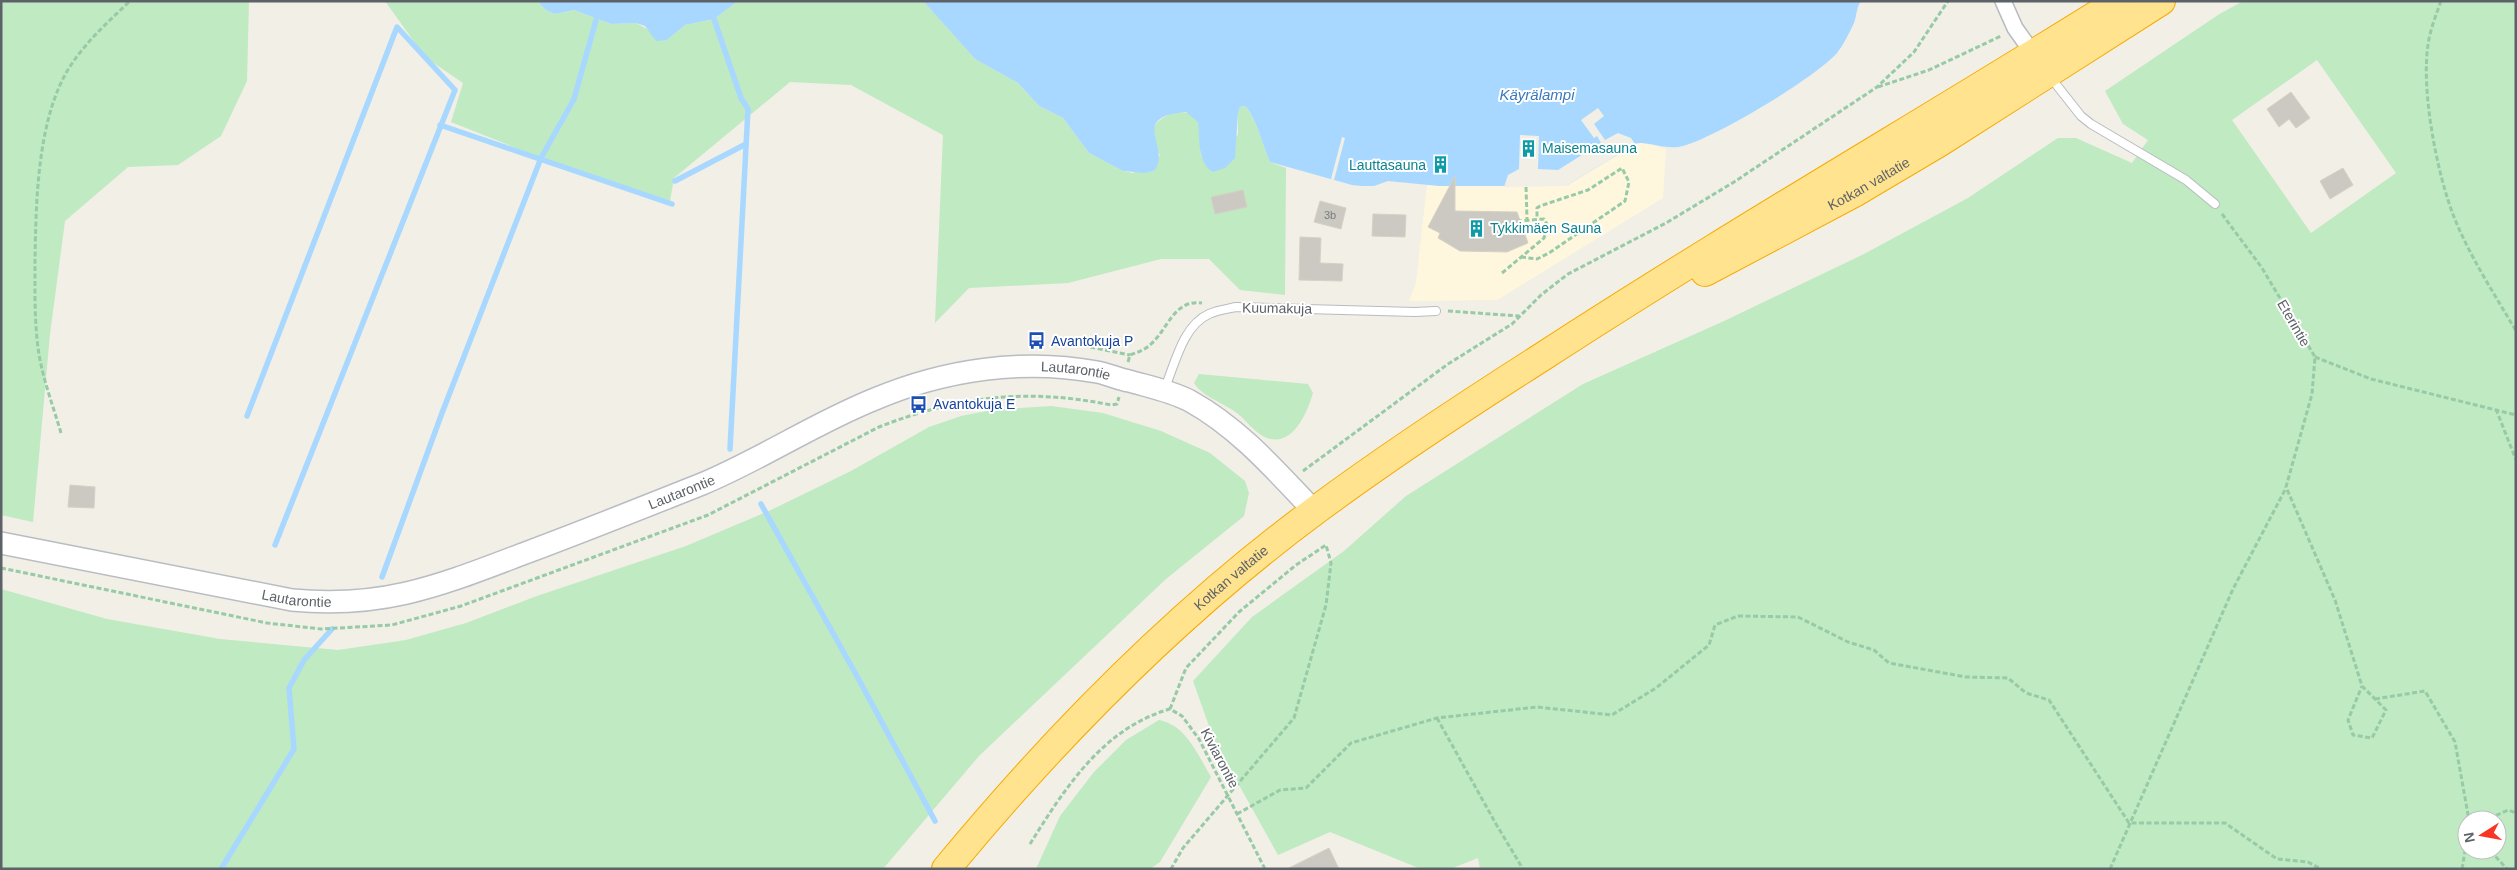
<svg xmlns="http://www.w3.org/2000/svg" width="2517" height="870" font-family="Helvetica,sans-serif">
	<rect width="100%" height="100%" fill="#f1efe6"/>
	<!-- commercial -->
	<path fill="#fff7dd" d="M 1640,142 L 1666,149 L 1663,198 L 1497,300 L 1409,301 L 1416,283 L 1427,185 L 1566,186 Z"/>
	<!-- green -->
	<g fill="#c0eac1" fill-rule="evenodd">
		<path d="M 1,1 L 249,1 L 247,81 L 221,136 L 178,165 L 128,167 L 65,221 L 50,334 L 33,522 L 1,515 Z"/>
		<path d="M 385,1 L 537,1 L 546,10 L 555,14 L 574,10 L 611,24 L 636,23 L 667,40 L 685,25 L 714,19 L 738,1 L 923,1 L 975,59 L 1018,83 L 1039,106 L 1063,118 L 1089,153 L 1123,171 L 1133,173 L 1160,156 C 1158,150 1153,140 1153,133 C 1153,115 1190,103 1198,122 C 1202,131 1200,147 1201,157 L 1238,135 L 1238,113 L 1240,107 L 1245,106 C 1256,118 1263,145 1270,162 L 1286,168 L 1285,295 L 1240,290 L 1209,259 L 1161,259 L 1068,283 L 969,288 L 935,323 L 943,135 L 851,85 L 790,82 L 674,178 L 670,201 L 541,158 L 451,122 L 463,83 L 425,57 Z"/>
		<path d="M 2243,1 L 2516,1 L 2516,869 L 1480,869 L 1478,858 L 1450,869 L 1421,869 L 1330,832 L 1278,855 L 1214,740 L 1193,681 L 1252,617 L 1344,551 L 1406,496 L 1583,384 L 1722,322 L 1864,254 L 1968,198 L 2058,138 L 2076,138 L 2132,163 L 2148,140 L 2123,124 L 2105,91 L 2218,15 ZM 2317,60 L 2396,173 L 2311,233 L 2232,120 ZM 2467,820 L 2497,820 L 2497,850 L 2467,850 Z"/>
		<path d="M 1199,374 L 1308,384 L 1313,393 C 1307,413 1293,447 1267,438 C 1255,434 1245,418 1234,411 C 1221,402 1202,396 1194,383 Z"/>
		<path d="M 1051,406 L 1103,413 L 1161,431 L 1210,453 L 1245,481 L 1249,493 L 1244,516 L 1166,579 L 979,756 L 883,869 L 1,869 L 1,589 L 107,619 L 220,639 L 338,650 L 406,640 L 466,623 L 537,596 L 686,546 L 769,511 L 851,471 L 929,427 L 961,416 L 992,410 Z"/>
		<path d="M 1159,720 C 1186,725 1198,755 1211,777 L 1160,862 L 1150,869 L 1036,869 L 1060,816 L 1094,772 L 1126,740 Z"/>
	</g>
	<!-- water -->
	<g fill="#a8d8ff">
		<path d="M 537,1 L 738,1 L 714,19 L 685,25 L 667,40 L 656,41 L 645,26 L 636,23 L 611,24 L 574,10 L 555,14 L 546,10 Z"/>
		<path d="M 923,1 L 1861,1 C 1856,8 1857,15 1854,23 C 1849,33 1844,44 1837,53 C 1815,78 1716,137 1683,146 C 1666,151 1645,140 1635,144 L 1566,186 L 1439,186 L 1388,181 L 1374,186 L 1362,186 L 1352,185 L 1270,162 C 1263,146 1256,117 1245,106 L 1240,107 L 1238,113 L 1235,158 L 1225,168 L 1213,172 C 1197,163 1200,139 1198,122 L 1186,112 C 1128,117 1171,146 1155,170 L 1145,173 L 1123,171 L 1089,153 L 1063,118 L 1039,106 L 1018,83 L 975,59 Z"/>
	</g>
	<!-- pier -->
	<g fill="#f1efe6">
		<path d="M 1598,108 L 1604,116 L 1594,124 L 1605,140 L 1618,133 L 1631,138 L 1635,144 L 1566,186 L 1504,187 L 1508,175 L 1519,169 L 1520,135 L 1539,136 L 1538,169 L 1558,170 L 1601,143 L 1597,136 L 1594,138 L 1581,120 Z"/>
		<path d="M 1342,137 L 1345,138 L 1334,180 L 1331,179 Z"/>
	</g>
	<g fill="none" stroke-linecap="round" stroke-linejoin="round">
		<!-- stream -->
		<g stroke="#a8d8ff" stroke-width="5.5">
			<path d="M 714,19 L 741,98 L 748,109 L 730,449"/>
			<path d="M 440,125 L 672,204"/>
			<path d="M 675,181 L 746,144"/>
			<path d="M 247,416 L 397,27 L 455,90 L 275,545"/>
			<path d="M 761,504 L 858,678 L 935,821"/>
			<path d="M 382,577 L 442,413 L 541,158 L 574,99 L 596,20"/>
			<path d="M 221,869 L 294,749 L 289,688 L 304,660 L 332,629"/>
		</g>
	</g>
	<!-- building -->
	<g fill="#ccc9c3" stroke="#d6d1c3">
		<path d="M 2291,92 L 2310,118 L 2296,128 L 2289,119 L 2279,127 L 2267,109 Z"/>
		<path d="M 2343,168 L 2353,185 L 2330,199 L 2320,181 Z"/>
		<path d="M 1455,176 L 1455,211 L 1517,212 L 1528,243 L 1507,252 L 1460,251 L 1438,238 L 1440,233 L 1428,227 Z"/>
		<path d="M 1243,190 L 1247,207 L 1215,214 L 1211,197 Z"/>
		<path d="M 1320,201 L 1346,208 L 1341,229 L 1314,222 Z"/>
		<path d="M 1373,214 L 1406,215 L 1405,237 L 1372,236 Z"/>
		<path d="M 1300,237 L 1321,238 L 1320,263 L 1343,264 L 1342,281 L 1299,280 Z"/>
		<path d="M 70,485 L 95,487 L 94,508 L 68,507 Z"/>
		<path d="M 1329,848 L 1339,869 L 1287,869 Z"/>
	</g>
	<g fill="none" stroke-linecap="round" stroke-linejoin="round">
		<defs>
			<g id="lane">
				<path d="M 2051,78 L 2081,116 L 2091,124 L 2186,180 L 2215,204"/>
				<path d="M 1164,390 C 1175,365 1182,326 1209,314 C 1218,310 1227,309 1236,307 L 1415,312 L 1436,311"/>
			</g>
			<path id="street" d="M 2003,1 L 2015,28 L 2037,59"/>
			<g id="secondary">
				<path id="s1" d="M 1,543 L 292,600 C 386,609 443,584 528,552 C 587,530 644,507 702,484 C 762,459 815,423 875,399 C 944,370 1023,358 1097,372 C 1108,374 1118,379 1129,381 C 1150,387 1171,391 1190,401 C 1239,428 1276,471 1314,511"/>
			</g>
			<g id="highway">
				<path id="s2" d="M 1705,272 L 1854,193 L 1940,142 L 2161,1"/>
				<path id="s3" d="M 946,869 C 1055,737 1178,612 1316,510 C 1389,456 1465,406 1542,357 C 1731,234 1927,121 2119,1"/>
			</g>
		</defs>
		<!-- lane casing -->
		<use href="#lane" stroke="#b8bcc1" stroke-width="10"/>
		<!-- street casing -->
		<use href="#street" stroke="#b8bcc1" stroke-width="18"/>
		<!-- secondary casing -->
		<use href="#secondary" stroke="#b9bdc3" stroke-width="24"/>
		<!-- highway casing -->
		<use href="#highway" stroke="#f7ab00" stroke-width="30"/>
		<!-- path -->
		<g stroke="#97caa6" stroke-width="3" stroke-dasharray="5 2.5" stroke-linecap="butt">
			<path d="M 2441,1 C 2436,15 2430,30 2428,45 C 2421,91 2437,174 2454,217 C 2470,257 2495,295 2516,331"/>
			<path d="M 1878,87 L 1929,70 L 2001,36"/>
			<path d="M 1526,187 L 1527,219"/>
			<path d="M 2222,214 L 2262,268 L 2315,357 L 2312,394 L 2286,487 L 2335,600 L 2362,686 L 2386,710 L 2372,738 L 2353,735 L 2348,720 L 2362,686"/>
			<path d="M 1521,257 L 1537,259 L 1549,253 L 1625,201 L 1629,182 L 1622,168 L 1588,190 L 1540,206 L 1537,208 L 1537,218"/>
			<path d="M 1502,273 L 1544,238 L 1548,226 L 1544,219 L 1519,221"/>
			<path d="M 1448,311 L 1519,316"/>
			<path d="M 1061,341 L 1130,355"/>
			<path d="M 2315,357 L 2371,379 L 2516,415"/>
			<path d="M 1128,362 L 1130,355 C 1138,352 1145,350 1151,344 C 1168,329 1174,299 1202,303"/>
			<path d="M 2496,409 L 2516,460"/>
			<path d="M 61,433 C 54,409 45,385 40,360 C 34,328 35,293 35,261 C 36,201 37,113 73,62 C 89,39 110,20 130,1"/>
			<path d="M 1303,471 L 1448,364 L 1512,324 L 1541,295 L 1568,274 L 1666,223 L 1734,182 L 1877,87 L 1914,52 L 1948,1"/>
			<path d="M 1,568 L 267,623 L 321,629 L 392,625 L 461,606 L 708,515 L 879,427 C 958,396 1028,388 1111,405 L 1117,404 L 1119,397"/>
			<path d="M 2375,699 L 2425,691 L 2455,742 L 2469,820"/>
			<path d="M 1170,709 L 1186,668 L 1239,612 L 1296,565 L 1326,545 L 1331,563 L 1326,605 L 1294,718 L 1183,848 L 1171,869"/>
			<path d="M 1437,718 L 1496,824 L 1523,869"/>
			<path d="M 1237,814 L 1280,790 L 1306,788 L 1351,743 L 1437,718 L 1537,707 L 1612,715 L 1656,688 L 1709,645 L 1715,625 L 1738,616 L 1798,617 L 1848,642 L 1874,650 L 1889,663 L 1966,677 L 2008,678 L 2026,693 L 2049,700 L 2129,823 L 2225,823 L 2277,859 L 2308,862 L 2321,869"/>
			<path d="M 2491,820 L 2492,817 L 2508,810 L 2516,813"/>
			<path d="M 1030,844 C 1065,788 1103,728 1170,709 L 1182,716 L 1199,739 L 1265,869"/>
			<path d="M 2492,850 L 2495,856 L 2507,869"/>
			<path d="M 2110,869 L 2233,589 L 2286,488"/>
			<path d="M 2462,869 L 2467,839"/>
		</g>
		<!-- lane -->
		<use href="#lane" stroke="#fff" stroke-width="8"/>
		<!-- street -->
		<use href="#street" stroke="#fff" stroke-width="15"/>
		<!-- secondary -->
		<use href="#secondary" stroke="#fff" stroke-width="21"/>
		<!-- highway -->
		<use href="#highway" stroke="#ffe38f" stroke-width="28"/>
	</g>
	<!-- icons -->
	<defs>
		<symbol id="building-bare" viewBox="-9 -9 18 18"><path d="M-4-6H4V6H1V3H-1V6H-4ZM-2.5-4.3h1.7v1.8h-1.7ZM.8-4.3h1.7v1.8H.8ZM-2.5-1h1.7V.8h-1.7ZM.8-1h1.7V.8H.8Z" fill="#0f9aa8" stroke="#fff" stroke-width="2.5" paint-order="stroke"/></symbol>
		<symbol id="bus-bare" viewBox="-9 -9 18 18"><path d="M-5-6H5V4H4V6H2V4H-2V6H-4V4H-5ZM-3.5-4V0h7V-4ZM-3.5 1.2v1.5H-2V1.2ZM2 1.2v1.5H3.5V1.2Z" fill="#1a4fb4" stroke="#fff" stroke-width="2.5" paint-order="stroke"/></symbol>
	</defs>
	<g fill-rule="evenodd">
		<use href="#building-bare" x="1516" y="136" width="25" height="25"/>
		<use href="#building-bare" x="1428" y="152" width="25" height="25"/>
		<use href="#building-bare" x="1464" y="216" width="25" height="25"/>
		<use href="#bus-bare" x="1024" y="328" width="25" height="25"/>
		<use href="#bus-bare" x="906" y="392" width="25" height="25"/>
	</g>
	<g text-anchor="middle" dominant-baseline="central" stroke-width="4" stroke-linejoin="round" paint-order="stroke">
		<!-- number labels -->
		<g font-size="11" fill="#797c7f">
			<text x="1330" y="215">3b</text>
		</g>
		<!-- culture labels -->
		<g font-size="14" fill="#0d838f" stroke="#fff" text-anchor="start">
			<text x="1542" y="148">Maisemasauna</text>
			<text x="1426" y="165" text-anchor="end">Lauttasauna</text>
			<text x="1490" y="228">Tykkimäen Sauna</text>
		</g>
		<!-- street labels -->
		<g font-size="14" fill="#5d6268" stroke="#fff">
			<text stroke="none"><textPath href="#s2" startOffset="186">Kotkan valtatie</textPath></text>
			<text transform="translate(1277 308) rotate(1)">Kuumakuja</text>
			<text transform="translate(2294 323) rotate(60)">Eterintie</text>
			<text stroke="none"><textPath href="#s1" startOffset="1125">Lautarontie</textPath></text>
			<text stroke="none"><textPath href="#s1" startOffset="705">Lautarontie</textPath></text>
			<text stroke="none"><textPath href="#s3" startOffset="408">Kotkan valtatie</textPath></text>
			<text stroke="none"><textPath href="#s1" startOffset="301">Lautarontie</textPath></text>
			<text transform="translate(1220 758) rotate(62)">Kiviarontie</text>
		</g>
		<!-- transit labels -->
		<g font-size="14" fill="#164399" stroke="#fff" text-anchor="start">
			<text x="1051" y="341">Avantokuja P</text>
			<text x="933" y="404">Avantokuja E</text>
		</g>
		<!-- water labels -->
		<g font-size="15" font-style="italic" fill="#3a78bc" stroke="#fff">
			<text x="1537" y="94">Käyrälampi</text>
		</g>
	</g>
	<!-- border -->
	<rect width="2517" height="870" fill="none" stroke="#5d6268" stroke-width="5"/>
	<!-- north arrow -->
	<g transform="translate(2482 835) rotate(259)"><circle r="24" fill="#ffffff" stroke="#bec0c3"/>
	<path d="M0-4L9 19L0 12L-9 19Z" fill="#f93523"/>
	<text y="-8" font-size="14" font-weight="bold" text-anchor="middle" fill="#5d6268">N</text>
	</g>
</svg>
